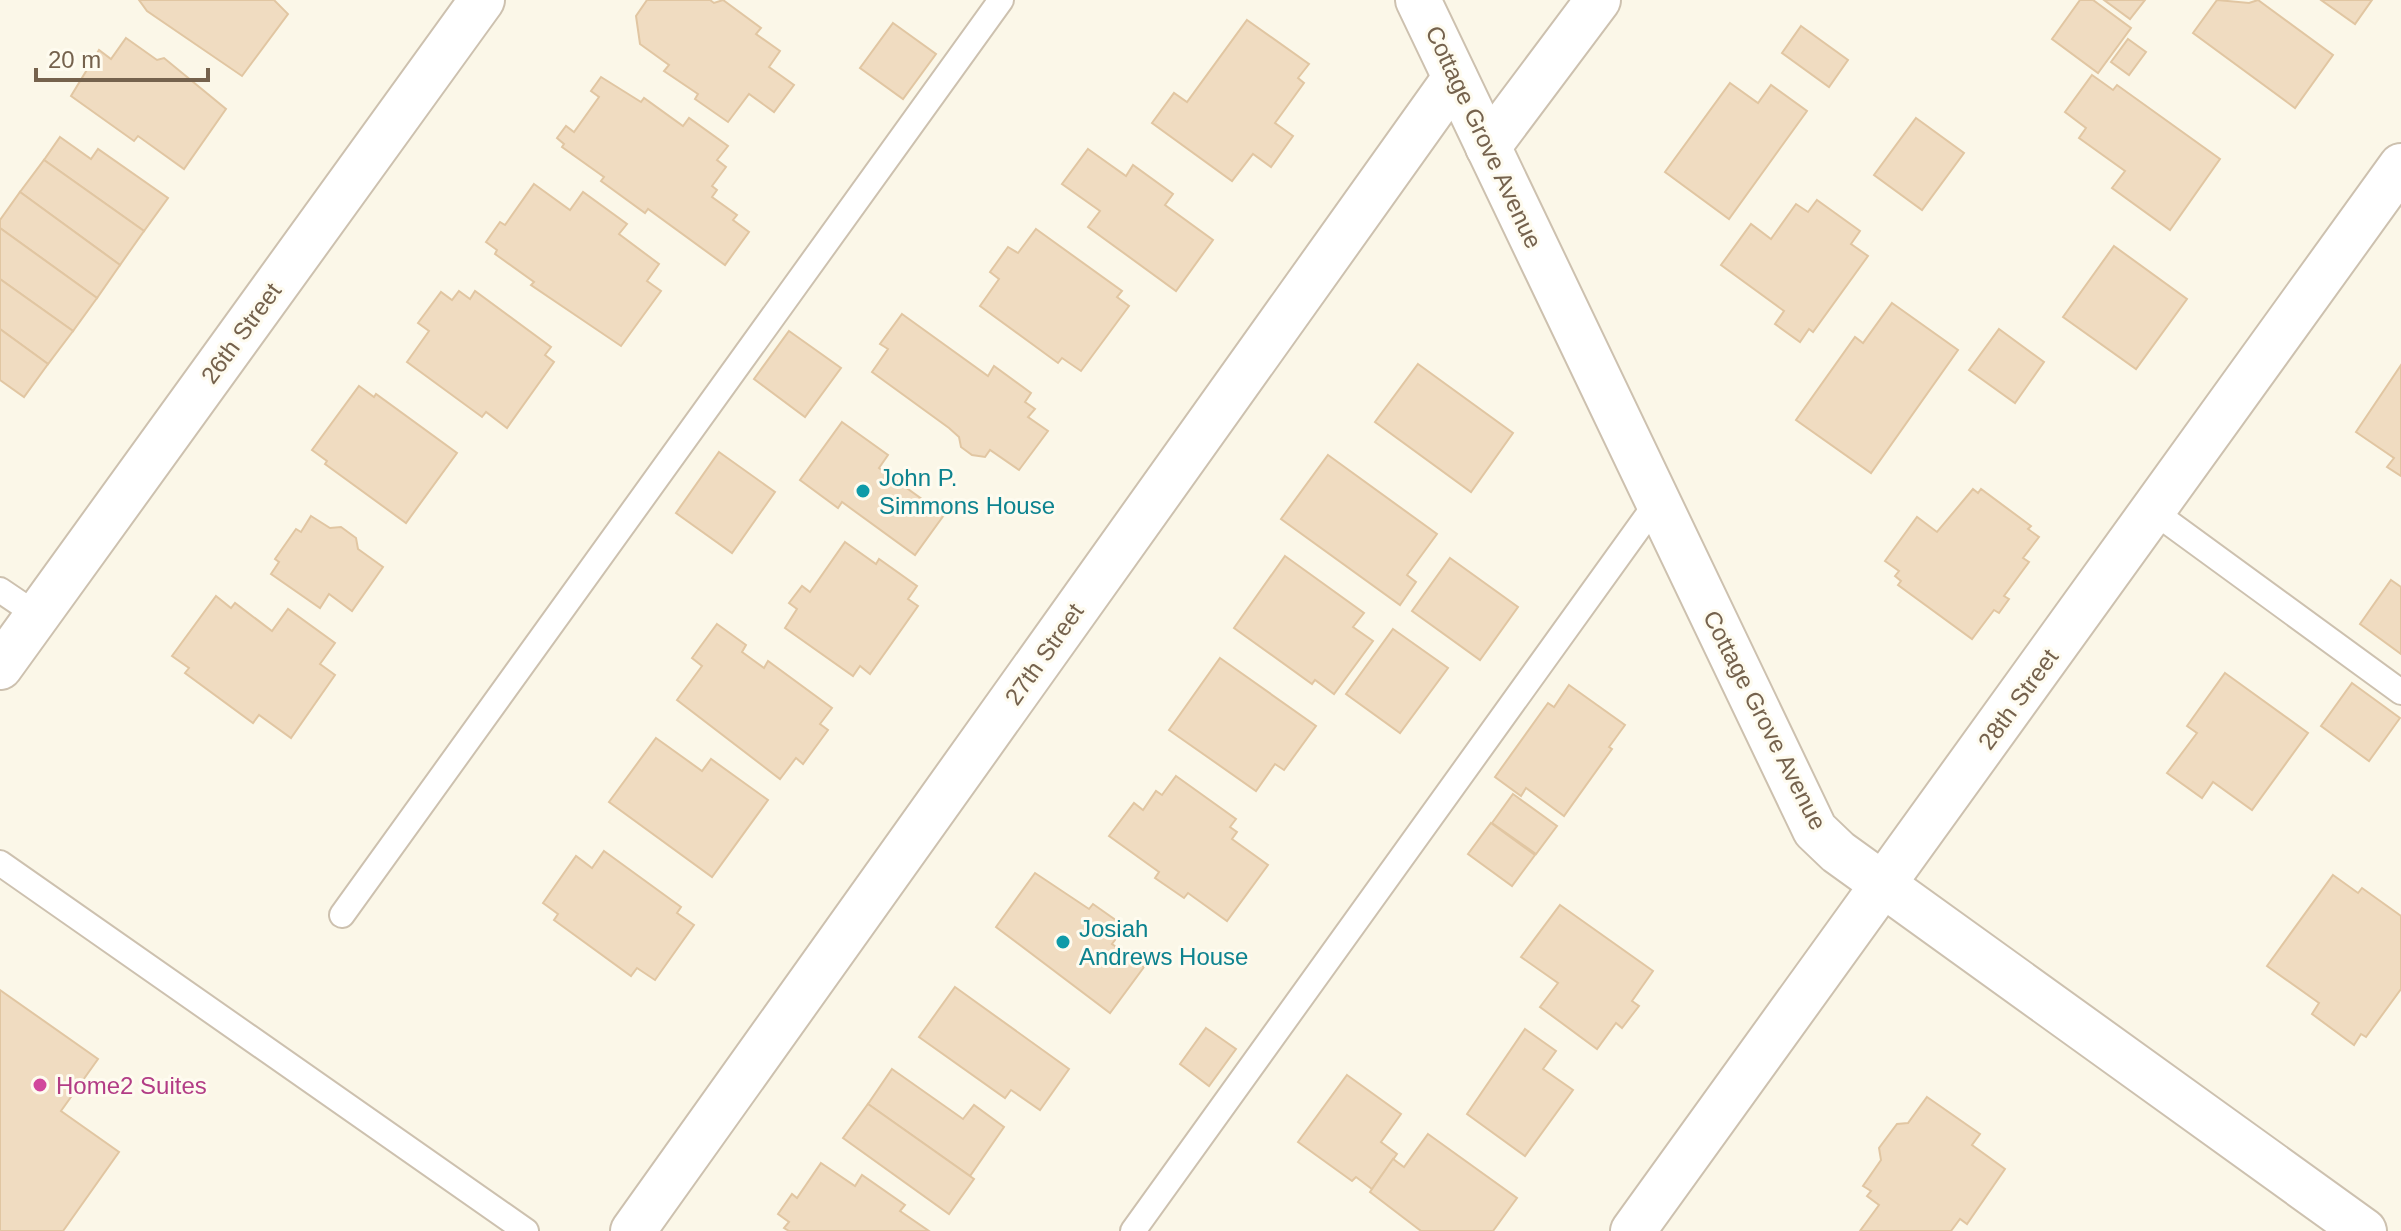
<svg xmlns="http://www.w3.org/2000/svg" width="2401" height="1231" font-family="Arial,sans-serif">
	<rect width="100%" height="100%" fill="#fbf7e8"/>
	<!-- building -->
	<g fill="#f0dcc1" stroke="#e1c6a2" stroke-width="2">
		<path d="M 139,0 L 274,0 L 288,14 L 242,76 L 147,11 Z"/>
		<path d="M 647,0 L 710,0 L 714,3 L 723,0 L 761,28 L 756,34 L 780,51 L 769,67 L 794,85 L 774,112 L 749,94 L 728,122 L 695,99 L 698,94 L 664,71 L 669,65 L 640,44 L 636,16 Z"/>
		<path d="M 2080,0 L 2093,0 L 2131,28 L 2098,73 L 2052,39 Z"/>
		<path d="M 2104,0 L 2145,0 L 2130,19 Z"/>
		<path d="M 2217,0 L 2249,3 L 2258,0 L 2333,55 L 2295,108 L 2193,33 Z"/>
		<path d="M 2321,0 L 2372,0 L 2355,24 Z"/>
		<path d="M 1247,20 L 1309,64 L 1298,78 L 1304,83 L 1275,123 L 1293,136 L 1271,167 L 1253,154 L 1232,181 L 1152,123 L 1174,93 L 1187,102 Z"/>
		<path d="M 893,23 L 936,54 L 903,99 L 860,68 Z"/>
		<path d="M 1801,26 L 1848,60 L 1829,87 L 1782,53 Z"/>
		<path d="M 126,38 L 157,60 L 164,58 L 226,109 L 184,169 L 138,136 L 134,141 L 71,96 L 99,50 L 111,59 Z"/>
		<path d="M 2128,39 L 2146,52 L 2129,75 L 2111,62 Z"/>
		<path d="M 2092,75 L 2113,90 L 2117,85 L 2220,159 L 2170,230 L 2112,188 L 2125,171 L 2079,138 L 2086,128 L 2065,112 Z"/>
		<path d="M 601,77 L 641,102 L 644,98 L 683,126 L 689,118 L 728,146 L 717,160 L 726,167 L 712,186 L 717,190 L 712,197 L 737,215 L 733,220 L 749,232 L 725,265 L 648,209 L 645,213 L 601,181 L 604,177 L 562,147 L 564,144 L 557,138 L 566,126 L 574,132 L 599,97 L 591,91 Z"/>
		<path d="M 1730,83 L 1758,103 L 1771,85 L 1807,111 L 1729,219 L 1665,172 Z"/>
		<path d="M 1916,118 L 1964,153 L 1922,210 L 1874,175 Z"/>
		<path d="M 60,137 L 91,159 L 98,149 L 168,198 L 144,231 L 44,160 Z"/>
		<path d="M 1088,149 L 1126,176 L 1133,165 L 1173,194 L 1165,205 L 1213,240 L 1176,291 L 1088,227 L 1100,211 L 1062,184 Z"/>
		<path d="M 44,160 L 144,231 L 120,265 L 20,192 Z"/>
		<path d="M 534,184 L 570,210 L 583,192 L 627,224 L 619,234 L 659,264 L 647,281 L 661,291 L 621,346 L 531,285 L 534,282 L 495,254 L 497,250 L 486,242 L 500,222 L 505,225 Z"/>
		<path d="M 20,192 L 120,265 L 97,298 L 0,228 L 0,220 Z"/>
		<path d="M 1817,200 L 1860,231 L 1851,244 L 1868,256 L 1813,332 L 1809,329 L 1800,342 L 1775,324 L 1784,311 L 1721,265 L 1751,224 L 1771,239 L 1796,204 L 1808,212 Z"/>
		<path d="M 0,228 L 97,298 L 73,331 L 0,279 Z"/>
		<path d="M 1036,229 L 1122,291 L 1117,297 L 1129,306 L 1081,371 L 1062,358 L 1058,363 L 980,306 L 999,279 L 990,272 L 1008,247 L 1018,253 Z"/>
		<path d="M 2114,246 L 2187,299 L 2136,369 L 2063,317 Z"/>
		<path d="M 0,279 L 73,331 L 48,364 L 0,329 Z"/>
		<path d="M 459,291 L 470,299 L 475,291 L 551,347 L 545,355 L 554,362 L 507,428 L 486,412 L 482,417 L 407,362 L 429,331 L 418,323 L 441,292 L 452,300 Z"/>
		<path d="M 1892,303 L 1958,350 L 1871,473 L 1796,420 L 1855,337 L 1863,343 Z"/>
		<path d="M 902,314 L 988,376 L 994,366 L 1031,393 L 1025,402 L 1035,409 L 1028,417 L 1048,431 L 1019,470 L 990,450 L 985,457 L 972,455 L 961,447 L 959,437 L 949,428 L 872,372 L 888,349 L 880,344 Z"/>
		<path d="M 0,329 L 48,364 L 24,397 L 0,380 Z"/>
		<path d="M 1999,329 L 2044,362 L 2015,403 L 1969,370 Z"/>
		<path d="M 789,331 L 841,368 L 805,417 L 754,379 Z"/>
		<path d="M 1418,364 L 1513,433 L 1471,492 L 1375,422 Z"/>
		<path d="M 2401,365 L 2401,476 L 2387,467 L 2394,458 L 2356,432 Z"/>
		<path d="M 359,386 L 374,397 L 376,394 L 457,453 L 406,523 L 325,464 L 327,461 L 312,450 Z"/>
		<path d="M 842,422 L 888,455 L 879,468 L 944,515 L 915,555 L 842,502 L 838,508 L 800,480 Z"/>
		<path d="M 719,452 L 775,492 L 732,553 L 676,513 Z"/>
		<path d="M 1328,455 L 1437,534 L 1407,575 L 1416,582 L 1400,605 L 1281,519 Z"/>
		<path d="M 1973,489 L 1978,493 L 1981,489 L 2031,526 L 2028,529 L 2039,537 L 2023,558 L 2029,562 L 2004,596 L 2009,599 L 1999,613 L 1994,610 L 1972,639 L 1898,585 L 1901,581 L 1895,576 L 1899,571 L 1885,561 L 1917,517 L 1937,532 Z"/>
		<path d="M 311,516 L 330,528 L 341,527 L 356,538 L 358,549 L 383,567 L 352,611 L 329,594 L 320,608 L 271,574 L 279,562 L 275,559 L 296,529 L 301,532 Z"/>
		<path d="M 845,542 L 876,564 L 879,559 L 917,586 L 908,599 L 918,606 L 870,674 L 860,666 L 853,676 L 785,628 L 797,609 L 789,603 L 802,586 L 810,592 Z"/>
		<path d="M 1285,556 L 1364,613 L 1353,627 L 1373,641 L 1334,694 L 1315,680 L 1312,684 L 1234,628 Z"/>
		<path d="M 1450,558 L 1518,607 L 1480,660 L 1412,611 Z"/>
		<path d="M 2391,580 L 2401,587 L 2401,654 L 2360,624 Z"/>
		<path d="M 216,596 L 231,608 L 235,603 L 272,631 L 288,609 L 335,643 L 320,664 L 335,675 L 291,738 L 259,715 L 253,723 L 185,673 L 189,668 L 172,656 Z"/>
		<path d="M 717,624 L 746,645 L 742,652 L 764,668 L 768,661 L 832,708 L 820,724 L 828,730 L 803,764 L 796,758 L 780,779 L 677,700 L 702,666 L 692,658 Z"/>
		<path d="M 1393,629 L 1448,668 L 1400,733 L 1346,694 Z"/>
		<path d="M 1220,658 L 1316,726 L 1284,770 L 1275,764 L 1256,791 L 1169,730 Z"/>
		<path d="M 2225,673 L 2308,733 L 2252,810 L 2213,782 L 2202,798 L 2167,773 L 2197,733 L 2187,726 Z"/>
		<path d="M 2352,683 L 2400,718 L 2369,761 L 2321,726 Z"/>
		<path d="M 1569,685 L 1625,725 L 1609,747 L 1612,749 L 1564,816 L 1526,788 L 1521,796 L 1495,777 L 1548,703 L 1554,707 Z"/>
		<path d="M 656,738 L 702,771 L 711,759 L 768,800 L 712,877 L 609,802 Z"/>
		<path d="M 1176,776 L 1236,819 L 1230,827 L 1237,832 L 1232,839 L 1268,865 L 1227,921 L 1188,893 L 1184,898 L 1155,878 L 1159,872 L 1109,836 L 1134,803 L 1143,810 L 1156,791 L 1162,795 Z"/>
		<path d="M 1513,794 L 1557,826 L 1536,854 L 1492,823 Z"/>
		<path d="M 1491,823 L 1535,855 L 1512,886 L 1468,854 Z"/>
		<path d="M 604,851 L 681,907 L 677,913 L 694,925 L 655,980 L 637,968 L 631,976 L 554,920 L 558,914 L 543,903 L 576,856 L 592,868 Z"/>
		<path d="M 1035,873 L 1089,909 L 1093,904 L 1117,921 L 1113,926 L 1121,932 L 1112,944 L 1144,967 L 1110,1013 L 996,927 Z"/>
		<path d="M 2333,875 L 2358,893 L 2362,888 L 2401,916 L 2401,989 L 2366,1037 L 2361,1034 L 2354,1045 L 2312,1014 L 2319,1003 L 2267,966 Z"/>
		<path d="M 1560,905 L 1653,971 L 1632,1001 L 1639,1006 L 1622,1028 L 1616,1023 L 1597,1049 L 1540,1007 L 1558,983 L 1521,957 Z"/>
		<path d="M 955,987 L 1069,1069 L 1040,1110 L 1011,1090 L 1005,1098 L 919,1037 Z"/>
		<path d="M 0,990 L 98,1059 L 61,1111 L 119,1152 L 63,1231 L 0,1231 Z"/>
		<path d="M 1206,1028 L 1236,1049 L 1209,1086 L 1180,1064 Z"/>
		<path d="M 1525,1029 L 1556,1051 L 1543,1069 L 1573,1090 L 1525,1156 L 1467,1114 Z"/>
		<path d="M 892,1069 L 963,1119 L 974,1105 L 1004,1127 L 970,1176 L 868,1104 Z"/>
		<path d="M 1347,1075 L 1401,1114 L 1381,1142 L 1397,1154 L 1372,1189 L 1356,1177 L 1352,1181 L 1298,1142 Z"/>
		<path d="M 1927,1097 L 1980,1134 L 1972,1145 L 2005,1169 L 1967,1224 L 1960,1219 L 1951,1231 L 1860,1231 L 1879,1205 L 1867,1196 L 1871,1191 L 1863,1186 L 1881,1160 L 1879,1148 L 1897,1124 L 1908,1123 Z"/>
		<path d="M 868,1104 L 974,1179 L 949,1214 L 843,1138 Z"/>
		<path d="M 1428,1134 L 1517,1198 L 1493,1231 L 1421,1231 L 1370,1192 L 1393,1159 L 1404,1167 Z"/>
		<path d="M 821,1163 L 855,1186 L 862,1175 L 905,1205 L 900,1211 L 929,1231 L 789,1231 L 784,1228 L 789,1222 L 778,1214 L 792,1194 L 797,1198 Z"/>
	</g>
	<g fill="none" stroke-linecap="round" stroke-linejoin="round">
		<defs>
			<g id="service">
				<path d="M 2153,511 L 2401,692"/>
				<path d="M 0,590 L 37,615"/>
				<path d="M 0,863 L 526,1231"/>
				<path d="M 342,915 L 1001,0"/>
				<path d="M 1133,1231 L 1658,501"/>
			</g>
			<g id="minor">
				<path d="M 1488,147 L 1598,0"/>
				<path d="M 0,667 L 482,0"/>
				<path d="M 633,1231 L 1455,78"/>
				<path d="M 1633,1231 L 2401,166"/>
			</g>
			<path id="tertiary" d="M 1418,0 L 1815,830 L 1838,852 L 2364,1231"/>
		</defs>
		<!-- service casing -->
		<use href="#service" stroke="#cdc1af" stroke-width="28"/>
		<!-- minor casing -->
		<use href="#minor" stroke="#cdc1af" stroke-width="48"/>
		<!-- tertiary casing -->
		<use href="#tertiary" stroke="#cdc1af" stroke-width="48"/>
		<!-- service -->
		<use href="#service" stroke="#fff" stroke-width="24"/>
		<!-- minor -->
		<use href="#minor" stroke="#fff" stroke-width="44"/>
		<!-- tertiary -->
		<use href="#tertiary" stroke="#fff" stroke-width="44"/>
	</g>
	<!-- markers -->
	<g fill="#0f9aa8" stroke="#fefbef" stroke-width="3">
		<circle cx="863" cy="491" r="8"/>
		<circle cx="1063" cy="942" r="8"/>
	</g>
	<circle fill="#d1479c" stroke="#fefbef" stroke-width="3" cx="40" cy="1085" r="8"/>
	<g text-anchor="middle" dominant-baseline="central" stroke-width="6" stroke-linejoin="round" paint-order="stroke">
		<!-- street labels -->
		<g font-size="24" fill="#75624d" stroke="#fefbef">
			<text transform="translate(1484 137) rotate(65)">Cottage Grove Avenue</text>
			<text transform="translate(241 333) rotate(-54)">26th Street</text>
			<text transform="translate(1044 654) rotate(-55)">27th Street</text>
			<text transform="translate(2018 699) rotate(-54)">28th Street</text>
			<text transform="translate(1765 720) rotate(63)">Cottage Grove Avenue</text>
		</g>
		<!-- culture labels -->
		<g font-size="24" fill="#0d838f" stroke="#fefbef" text-anchor="start">
			<text x="879" y="477">John P.<tspan x="879" dy="28">Simmons House</tspan></text>
			<text x="1079" y="928">Josiah<tspan x="1079" dy="28">Andrews House</tspan></text>
		</g>
		<!-- hotel labels -->
		<g font-size="24" fill="#b23c85" stroke="#fefbef" text-anchor="start">
			<text x="56" y="1085">Home2 Suites</text>
		</g>
	</g>
	<!-- scale -->
	<path d="M36 68v12h172v-12" fill="none" stroke="#75624d" stroke-width="4"/>
	<text x="48" y="68" font-size="24" fill="#75624d" stroke="#fefbef" stroke-width="6" paint-order="stroke">20 m</text>
</svg>
